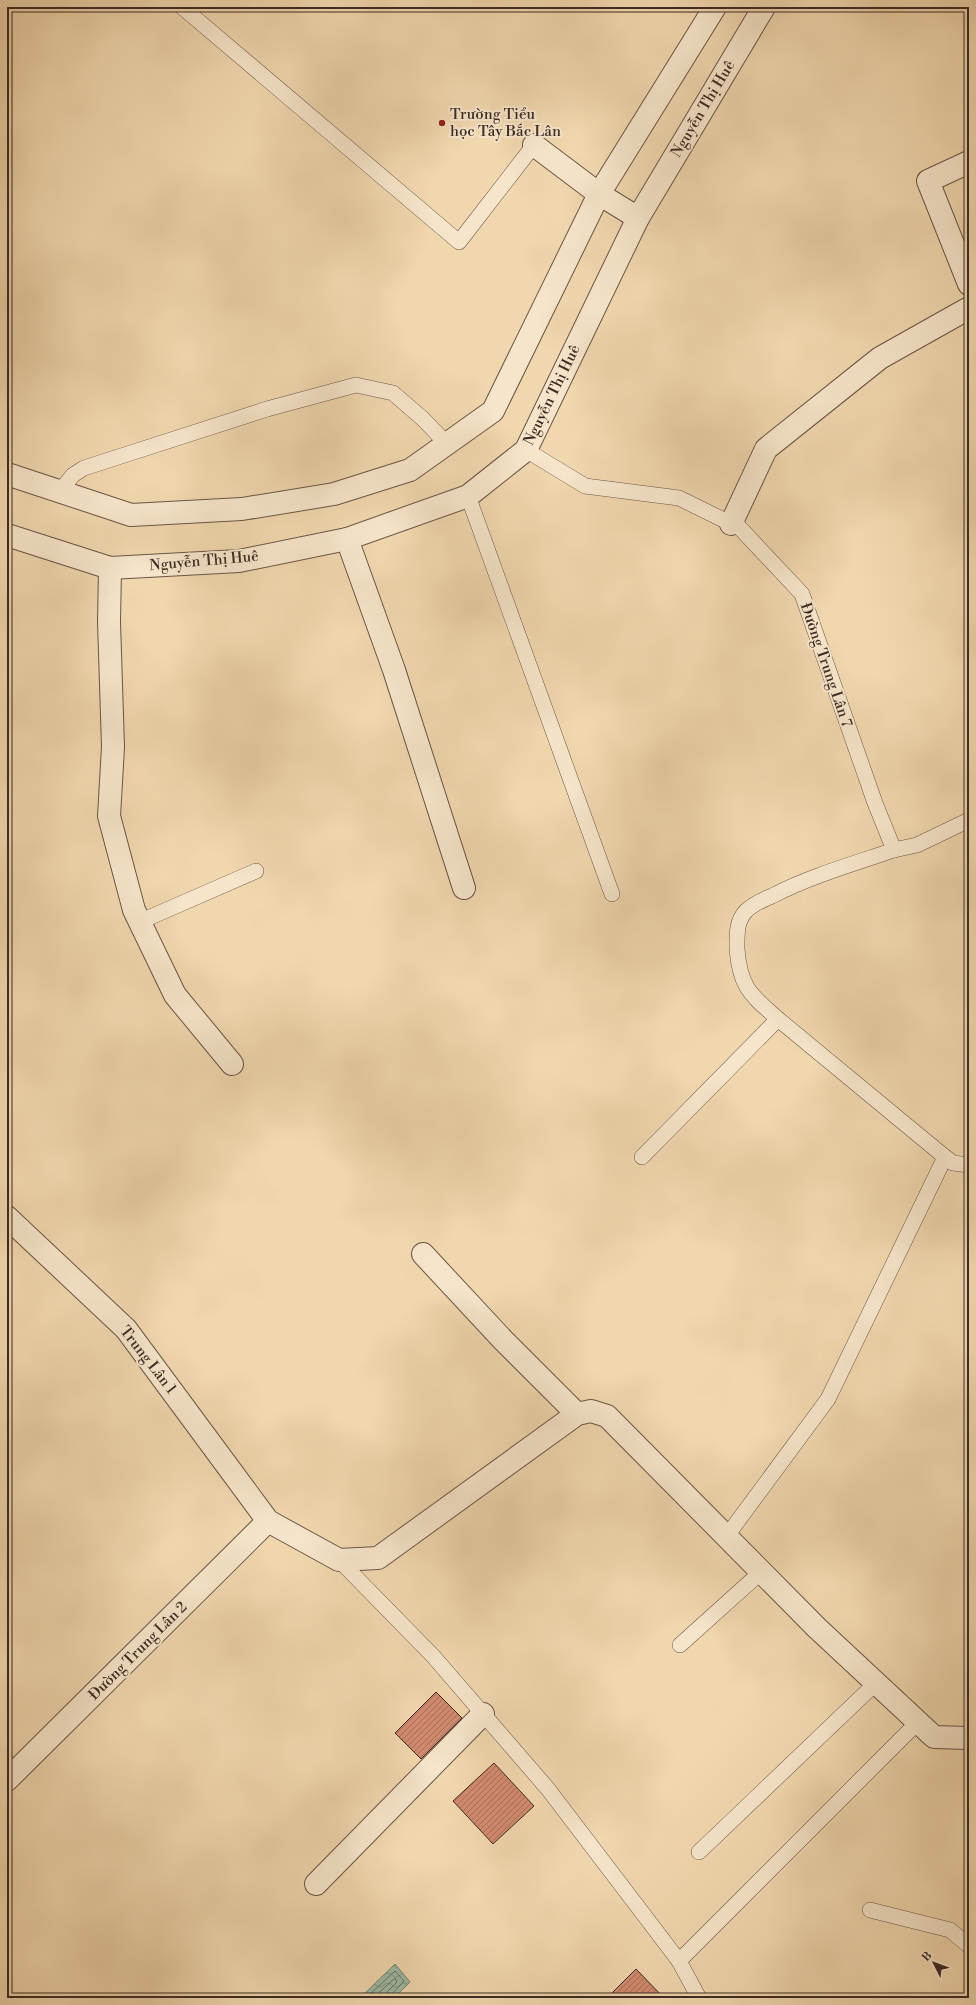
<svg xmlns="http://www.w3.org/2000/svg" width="976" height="2005" font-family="'Libre Bodoni',serif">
	<defs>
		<pattern id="water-waves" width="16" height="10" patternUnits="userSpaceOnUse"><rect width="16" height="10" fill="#9cbaa5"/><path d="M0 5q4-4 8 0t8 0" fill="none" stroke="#809786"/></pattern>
		<pattern id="building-hatch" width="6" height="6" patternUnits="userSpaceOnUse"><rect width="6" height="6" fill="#d28a6f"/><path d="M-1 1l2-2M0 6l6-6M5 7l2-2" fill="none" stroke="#ac715b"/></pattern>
	</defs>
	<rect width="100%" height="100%" fill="#f1d7ae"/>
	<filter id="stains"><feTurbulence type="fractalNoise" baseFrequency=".005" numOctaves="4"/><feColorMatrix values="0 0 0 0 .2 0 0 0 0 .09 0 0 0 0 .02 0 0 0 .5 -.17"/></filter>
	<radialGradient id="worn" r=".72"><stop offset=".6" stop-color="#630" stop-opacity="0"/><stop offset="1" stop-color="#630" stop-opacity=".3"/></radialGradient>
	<!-- water -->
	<path fill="url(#water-waves)" stroke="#768171" d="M 395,1964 L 410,1982 L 394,1998 L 360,1998 Z"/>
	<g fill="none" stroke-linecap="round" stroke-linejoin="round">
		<!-- shore -->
		<g stroke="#6c7264" stroke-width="1">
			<path d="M 366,1998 L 395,1971 L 404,1981 L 392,1994 L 391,1998"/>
			<path d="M 373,1998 L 395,1978 L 397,1982 L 387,1992 L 386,1998"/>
		</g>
	</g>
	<!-- building -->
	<g fill="url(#building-hatch)" stroke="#3c2b24">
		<path d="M 436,1692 L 462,1718 L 421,1759 L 395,1733 Z"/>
		<path d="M 494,1763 L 534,1806 L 493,1844 L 453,1801 Z"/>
		<path d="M 636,1969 L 664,1998 L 607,1998 Z"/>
		<path d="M 70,1994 L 75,1998 L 67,1998 Z"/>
	</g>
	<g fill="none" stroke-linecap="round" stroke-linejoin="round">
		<defs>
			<g id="service">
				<path d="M 182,7 L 459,242 L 534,145"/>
				<path d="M 526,450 L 585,486 L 679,498 L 740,528 L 802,594 L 875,803 L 894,850 L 917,845 L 969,820"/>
				<path d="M 60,491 L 73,475 L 84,468 L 267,409 L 356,385 L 393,393 L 423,419 L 447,444"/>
				<path d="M 468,496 L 612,894"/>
				<path d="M 894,850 C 853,864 811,876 772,896 C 762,900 753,904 746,911 C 736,921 737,936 737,949 C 740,988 751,995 778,1019 L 945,1157 L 953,1163 L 969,1165"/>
				<path d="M 139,922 L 256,871"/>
				<path d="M 642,1157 L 778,1019"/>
				<path d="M 726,1537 L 828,1399 L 945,1157"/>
				<path d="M 339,1560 L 433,1656 L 548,1789 L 679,1961 L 699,1998"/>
				<path d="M 680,1645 L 761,1572"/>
				<path d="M 699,1852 L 876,1683"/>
				<path d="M 870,1910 L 950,1930 L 969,1946"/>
				<path d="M 679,1961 L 918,1722"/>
			</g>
			<g id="minor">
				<path d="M 534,145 L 599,194"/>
				<path d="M 969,162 L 928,181 L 969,284"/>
				<path d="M 731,524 L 766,449 L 880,358 L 969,308"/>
				<path d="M 347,539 L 394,670 L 464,888"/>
				<path d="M 110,568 L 109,622 L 113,747 L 109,816 L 134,910 L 175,995 L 232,1064"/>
				<path d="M 7,1217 L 126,1329 L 268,1521 L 339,1560 L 378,1558 L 577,1414 L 591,1411 L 607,1416 L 817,1628 L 934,1737 L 969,1738"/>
				<path d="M 423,1254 L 503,1340 L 577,1414"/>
				<path d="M 7,1780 L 268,1521"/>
				<path d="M 316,1884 L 483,1714"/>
			</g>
			<g id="tertiary">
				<path d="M 599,194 L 638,218"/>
				<path d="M 7,474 L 131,515 L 242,509 L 334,494 L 410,470 L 493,411 L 599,194 L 715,7"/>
				<path d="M 7,535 L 110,568 L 239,561 L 347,539 L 468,496 L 526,450 L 638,218 L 764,7"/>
			</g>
		</defs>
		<!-- service casing -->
		<use href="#service" stroke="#695646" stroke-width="16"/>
		<!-- minor casing -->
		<use href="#minor" stroke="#695646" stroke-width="24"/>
		<!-- tertiary casing -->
		<use href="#tertiary" stroke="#695646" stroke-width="24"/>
		<!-- service -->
		<use href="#service" stroke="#f6e5ca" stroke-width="15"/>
		<!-- minor -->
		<use href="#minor" stroke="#f6e5ca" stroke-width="22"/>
		<!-- tertiary -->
		<use href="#tertiary" stroke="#f6e5ca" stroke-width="22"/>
	</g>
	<!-- markers -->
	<circle fill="#8f2418" stroke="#f6e5ca" stroke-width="1.5" cx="442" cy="123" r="4"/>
	<g text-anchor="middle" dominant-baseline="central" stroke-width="4" stroke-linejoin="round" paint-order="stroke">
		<!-- street labels -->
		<g font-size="15" fill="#3c2b24" stroke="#f6e5ca">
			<text transform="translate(703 109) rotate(-59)">Nguyễn Thị Huê</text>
			<text transform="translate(552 395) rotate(-64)">Nguyễn Thị Huê</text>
			<text transform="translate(204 561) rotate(-5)">Nguyễn Thị Huê</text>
			<text transform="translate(826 665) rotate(71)">Đường Trung Lân 7</text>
			<text transform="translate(148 1360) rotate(52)">Trung Lân 1</text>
			<text transform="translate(138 1651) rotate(-45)">Đường Trung Lân 2</text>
		</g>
		<!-- poi labels -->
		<g font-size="15" fill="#3c2b24" stroke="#f6e5ca" text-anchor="start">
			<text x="450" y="114">Trường Tiểu<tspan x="450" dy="17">học Tây Bắc Lân</tspan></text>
		</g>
	</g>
	<!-- margin -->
	<rect width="976" height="2005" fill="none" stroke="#f1d7ae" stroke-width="24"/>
	<rect x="8" y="8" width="960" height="1989" fill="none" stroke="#3c2b24" stroke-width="2"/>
	<rect x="12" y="12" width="952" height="1981" fill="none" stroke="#3c2b24"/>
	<!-- north arrow -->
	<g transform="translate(934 1963) rotate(312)" stroke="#f6e5ca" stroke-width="3" paint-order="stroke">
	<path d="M0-3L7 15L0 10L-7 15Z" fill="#3c2b24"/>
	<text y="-6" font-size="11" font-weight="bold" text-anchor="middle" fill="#3c2b24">B</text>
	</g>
	<rect width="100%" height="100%" filter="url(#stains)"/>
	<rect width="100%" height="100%" fill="url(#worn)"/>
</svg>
